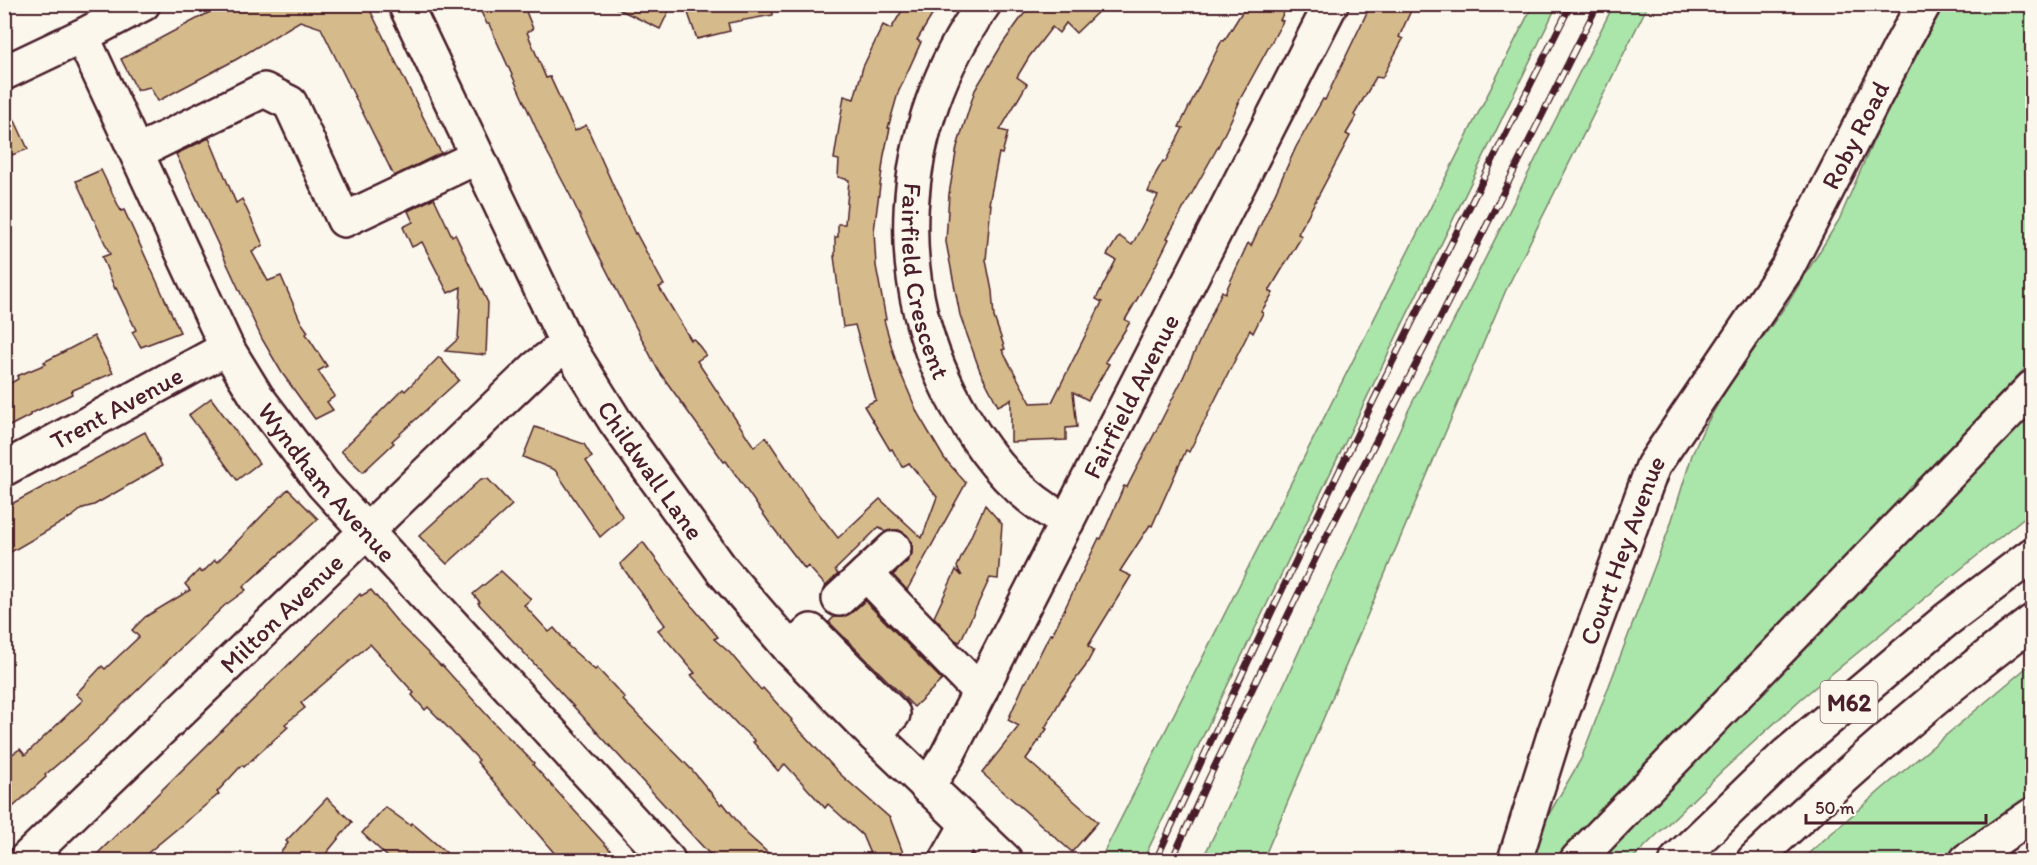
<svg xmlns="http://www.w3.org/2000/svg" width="2037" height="865" font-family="Itim,sans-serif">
	<rect width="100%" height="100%" fill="#fbf7ec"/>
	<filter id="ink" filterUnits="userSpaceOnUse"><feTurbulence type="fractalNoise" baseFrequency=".0167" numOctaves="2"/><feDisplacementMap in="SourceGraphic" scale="12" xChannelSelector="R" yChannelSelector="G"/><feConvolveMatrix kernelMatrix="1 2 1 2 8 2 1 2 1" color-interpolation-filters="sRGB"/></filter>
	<g filter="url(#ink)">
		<!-- green -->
		<g fill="#aae5aa" stroke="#7a826a" stroke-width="1.5">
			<path d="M 1614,4 L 1648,5 L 1506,290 L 1263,860 L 1202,860 L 1236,790 L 1408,411 Z"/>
			<path d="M 1533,5 L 1557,5 L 1143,860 L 1100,860 Z"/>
			<path d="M 1944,5 L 2032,5 L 2032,361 L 1556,860 L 1529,860 L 1549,814 L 1581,759 L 1670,526 L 1692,455 L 1704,428 L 1730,383 L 1789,301 L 1839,220 L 1889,105 Z"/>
			<path d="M 2032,406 L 2032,511 L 1802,698 L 1722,771 L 1631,860 L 1596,860 Z"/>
			<path d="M 2032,663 L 2032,797 L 1946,860 L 1801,860 L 1882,789 Z"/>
		</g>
		<!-- building -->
		<g fill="#d5bb8b" stroke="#4a1f2b" stroke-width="1.5">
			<path d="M 225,4 L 367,4 L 441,153 L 394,176 L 321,28 L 300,21 L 237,59 L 158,101 L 150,87 L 137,90 L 121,59 Z"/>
			<path d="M 477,4 L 523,4 L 533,29 L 527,32 L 546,78 L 550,77 L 575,131 L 586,125 L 635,234 L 636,233 L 664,285 L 659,287 L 691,340 L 694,339 L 706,355 L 697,361 L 754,447 L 766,437 L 805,496 L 838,538 L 880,499 L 922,538 L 937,497 L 909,463 L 902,467 L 892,449 L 890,450 L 864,406 L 876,400 L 855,325 L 843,327 L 834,256 L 835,256 L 835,237 L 838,237 L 838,224 L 845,224 L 849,180 L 838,177 L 839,160 L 834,159 L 844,96 L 854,99 L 863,67 L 883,25 L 891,29 L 906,4 L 939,4 L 917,40 L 921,42 L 898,93 L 888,128 L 890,128 L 884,155 L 874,231 L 876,266 L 886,319 L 884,320 L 896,362 L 918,414 L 944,458 L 966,483 L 907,590 L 893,575 L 907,562 L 912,554 L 912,543 L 907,535 L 899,530 L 890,530 L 885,532 L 879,527 L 835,570 L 838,574 L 826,586 L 808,566 L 805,569 L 771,525 L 726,461 L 724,462 L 658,370 L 593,244 L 570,195 L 544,146 L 489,24 L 487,24 Z"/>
			<path d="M 608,4 L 672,4 L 660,29 Z"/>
			<path d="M 685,4 L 772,4 L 773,15 L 728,23 L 730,31 L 697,39 Z"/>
			<path d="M 1031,4 L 1106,4 L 1076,33 L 1066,23 L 1059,33 L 1052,27 L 1029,57 L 1017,77 L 1027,84 L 1000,130 L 1008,132 L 1002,154 L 999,153 L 989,204 L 991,204 L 986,260 L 992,291 L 994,317 L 1005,349 L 1002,350 L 1031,403 L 1052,402 L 1102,302 L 1096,299 L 1116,260 L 1107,255 L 1119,236 L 1132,245 L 1158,196 L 1148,192 L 1156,173 L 1163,161 L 1165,162 L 1183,128 L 1179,127 L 1222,40 L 1224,41 L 1247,4 L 1288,4 L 1280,20 L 1283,21 L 1238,103 L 1239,103 L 1219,145 L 1167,238 L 1169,239 L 1150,277 L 1125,320 L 1130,322 L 1105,362 L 1109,364 L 1088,400 L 1073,392 L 1077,427 L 1066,428 L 1066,440 L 1011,442 L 1011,399 L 998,406 L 980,371 L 960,315 L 946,242 L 949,194 L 957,147 L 975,90 L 1003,43 Z"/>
			<path d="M 1371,4 L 1414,4 L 1399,37 L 1403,39 L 1382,78 L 1376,77 L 1354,115 L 1356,117 L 1346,134 L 1350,136 L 1298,234 L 1302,236 L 1269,291 L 1273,293 L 1261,312 L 1263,313 L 1253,333 L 1250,330 L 1189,452 L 1186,450 L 1152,526 L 1150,525 L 1120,571 L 1131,576 L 1088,646 L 1094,650 L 1085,667 L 1063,696 L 1045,728 L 1047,729 L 1026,759 L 1098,822 L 1072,852 L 982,773 L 1019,726 L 1008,720 L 1025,682 L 1026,682 L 1050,634 L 1052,635 L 1099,538 L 1101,539 L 1124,486 L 1127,487 L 1182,380 L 1222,291 L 1225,293 L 1248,243 L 1251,246 L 1296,147 L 1323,99 L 1325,100 Z"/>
			<path d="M 4,97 L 28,149 L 4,158 Z"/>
			<path d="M 209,138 L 236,203 L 242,199 L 263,245 L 252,252 L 268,281 L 281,276 L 301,322 L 308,332 L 306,334 L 327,366 L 318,371 L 335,396 L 327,402 L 333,410 L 315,419 L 282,373 L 262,339 L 176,154 Z"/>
			<path d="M 101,170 L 121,211 L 124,210 L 180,332 L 141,347 L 132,332 L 136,330 L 116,288 L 115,289 L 102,257 L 110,254 L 76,181 Z"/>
			<path d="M 434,198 L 452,236 L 455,234 L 488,303 L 486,355 L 445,351 L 458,339 L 461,287 L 448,293 L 422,242 L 412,247 L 403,227 L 413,222 L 408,211 Z"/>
			<path d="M 94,336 L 113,373 L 71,391 L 72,394 L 30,414 L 31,415 L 4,429 L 4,387 L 18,379 L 17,376 L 46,364 L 44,362 Z"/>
			<path d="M 439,357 L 459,380 L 392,441 L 394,443 L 363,472 L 341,451 L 403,389 L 405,391 Z"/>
			<path d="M 211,398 L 259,463 L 237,480 L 189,415 Z"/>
			<path d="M 535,427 L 584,444 L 592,457 L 586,461 L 623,517 L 600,537 L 555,470 L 523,457 Z"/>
			<path d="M 145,432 L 162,466 L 94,505 L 83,508 L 73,516 L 4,556 L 4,508 Z"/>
			<path d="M 481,479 L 488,479 L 512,505 L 447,564 L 419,536 Z"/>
			<path d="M 288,489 L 318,519 L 243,587 L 246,590 L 224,606 L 87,739 L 45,775 L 46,777 L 4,815 L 5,759 L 20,749 L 25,755 L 83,700 L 76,694 L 102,666 L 105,669 L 139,637 L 132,630 L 145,617 L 190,590 L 185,584 L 199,570 L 202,573 L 215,560 L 217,562 Z"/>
			<path d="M 985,505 L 1002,524 L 998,579 L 990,578 L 960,642 L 955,640 L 934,617 L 956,570 L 962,576 L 957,567 Z"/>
			<path d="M 643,542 L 680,592 L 718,637 L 714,639 L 730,653 L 761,690 L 763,688 L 792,720 L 791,721 L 840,774 L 890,818 L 906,861 L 873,861 L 862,835 L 828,804 L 825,808 L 785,764 L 778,771 L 753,742 L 755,741 L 737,724 L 691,675 L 695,673 L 658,630 L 665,625 L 620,564 Z"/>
			<path d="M 501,571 L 531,599 L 524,605 L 549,632 L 554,628 L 568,644 L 567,645 L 595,670 L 597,668 L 625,698 L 623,700 L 692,770 L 721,805 L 723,803 L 747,834 L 777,861 L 716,861 L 478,603 L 480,602 L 473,594 Z"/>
			<path d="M 371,590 L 400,625 L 441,666 L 442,665 L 495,724 L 534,763 L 533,765 L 620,861 L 561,861 L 477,762 L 479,760 L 428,707 L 425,710 L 412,695 L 414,693 L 370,644 L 301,703 L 305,708 L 285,724 L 288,727 L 244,767 L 242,765 L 217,792 L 219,794 L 138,861 L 90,861 L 360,594 L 361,596 Z"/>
			<path d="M 865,601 L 942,680 L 914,707 L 829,622 L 834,617 L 843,617 L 851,613 Z"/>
			<path d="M 327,798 L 352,822 L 320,861 L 274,861 L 288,843 L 286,841 Z"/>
			<path d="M 385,807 L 410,825 L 412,823 L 456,861 L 392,861 L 362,833 Z"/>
		</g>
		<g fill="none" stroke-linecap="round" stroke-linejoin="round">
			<defs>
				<g id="minor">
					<path id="s1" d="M 405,4 L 567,344 L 615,421 L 649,469 L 722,570 L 791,650 L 874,735 L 1005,860"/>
					<path id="s2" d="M 984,4 C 896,126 885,287 963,416 C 990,462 1020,496 1067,522"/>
					<path id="s3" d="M 82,36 L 227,348 L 257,397 L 323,484 L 668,860"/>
					<path d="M 4,73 L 82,36 L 143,4"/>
					<path d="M 137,152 L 264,90 L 290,103 L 344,220 L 477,157"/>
					<path id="s4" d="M 4,469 L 227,348"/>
					<path d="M 866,574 L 980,692"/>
					<path d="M 839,599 L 894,548"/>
					<path d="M 791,650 L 811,631 L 893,714 L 874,735"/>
					<path id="s5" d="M 927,787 L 947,756 L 1331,4"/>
					<path id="s6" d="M 25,860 L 537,367 L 567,344"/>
					<path d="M 947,860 L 967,825"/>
					<path id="s7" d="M 1515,860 L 1555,732 L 1653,466 L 1787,268 L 1905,38 L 1924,4"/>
				</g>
				<g id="highway">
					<path d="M 1577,860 L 2032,388"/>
					<path d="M 1677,860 L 1787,754 L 1946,620 L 2032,555"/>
					<path d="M 1754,860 C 1843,776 1935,695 2032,622"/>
					<path d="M 1967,860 L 2032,815"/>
				</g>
			</defs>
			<!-- minor casing -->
			<use href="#minor" stroke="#4a1f2b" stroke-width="38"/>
			<!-- highway casing -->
			<use href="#highway" stroke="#4a1f2b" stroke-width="38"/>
			<!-- minor -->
			<use href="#minor" stroke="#fbf7ec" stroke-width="33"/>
			<!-- highway -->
			<use href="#highway" stroke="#fbf7ec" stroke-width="33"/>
			<defs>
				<g id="rail">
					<path d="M 1156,860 C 1287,572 1428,288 1571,4"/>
					<path d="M 1172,860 L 1209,778 L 1322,545 L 1440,318 L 1598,4"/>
				</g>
			</defs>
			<!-- rail casing -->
			<use href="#rail" stroke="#4a1f2b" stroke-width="7"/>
			<!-- rail -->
			<use href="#rail" stroke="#fbf7ec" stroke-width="4.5" stroke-dasharray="14" stroke-linecap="butt"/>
		</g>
	</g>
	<g text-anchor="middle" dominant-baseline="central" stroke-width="5" stroke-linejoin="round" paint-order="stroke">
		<!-- shield labels -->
		<rect fill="#fbf7ec" stroke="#7f6065" stroke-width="1.5" x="1820.5" y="681" width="57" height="42" rx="4.5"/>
		<g font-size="24" font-weight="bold" fill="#4a1f2b">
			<text x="1849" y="702">M62</text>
		</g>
		<!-- street labels -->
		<g font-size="26" fill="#4a1f2b" stroke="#fbf7ec">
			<text stroke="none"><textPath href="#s7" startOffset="806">Roby Road</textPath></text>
			<text stroke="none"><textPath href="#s2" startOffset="294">Fairfield Crescent</textPath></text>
			<text stroke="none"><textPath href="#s5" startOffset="441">Fairfield Avenue</textPath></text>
			<text stroke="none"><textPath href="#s4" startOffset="128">Trent Avenue</textPath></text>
			<text stroke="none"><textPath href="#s1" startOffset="528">Childwall Lane</textPath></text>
			<text stroke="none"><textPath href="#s3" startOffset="512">Wyndham Avenue</textPath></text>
			<text stroke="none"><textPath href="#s7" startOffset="328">Court Hey Avenue</textPath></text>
			<text stroke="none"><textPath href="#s6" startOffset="356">Milton Avenue</textPath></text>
		</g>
	</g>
	<!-- margin -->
	<rect width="2037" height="865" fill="none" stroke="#fbf7ec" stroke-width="24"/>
	<rect x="12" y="12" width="2013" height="841" fill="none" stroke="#4a1f2b" stroke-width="2" filter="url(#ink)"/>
	<!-- scale -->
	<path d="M1806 814v9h180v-9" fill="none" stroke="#4a1f2b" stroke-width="3"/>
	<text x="1815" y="814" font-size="18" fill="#4a1f2b" stroke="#fbf7ec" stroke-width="4.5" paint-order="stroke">50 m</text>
</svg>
